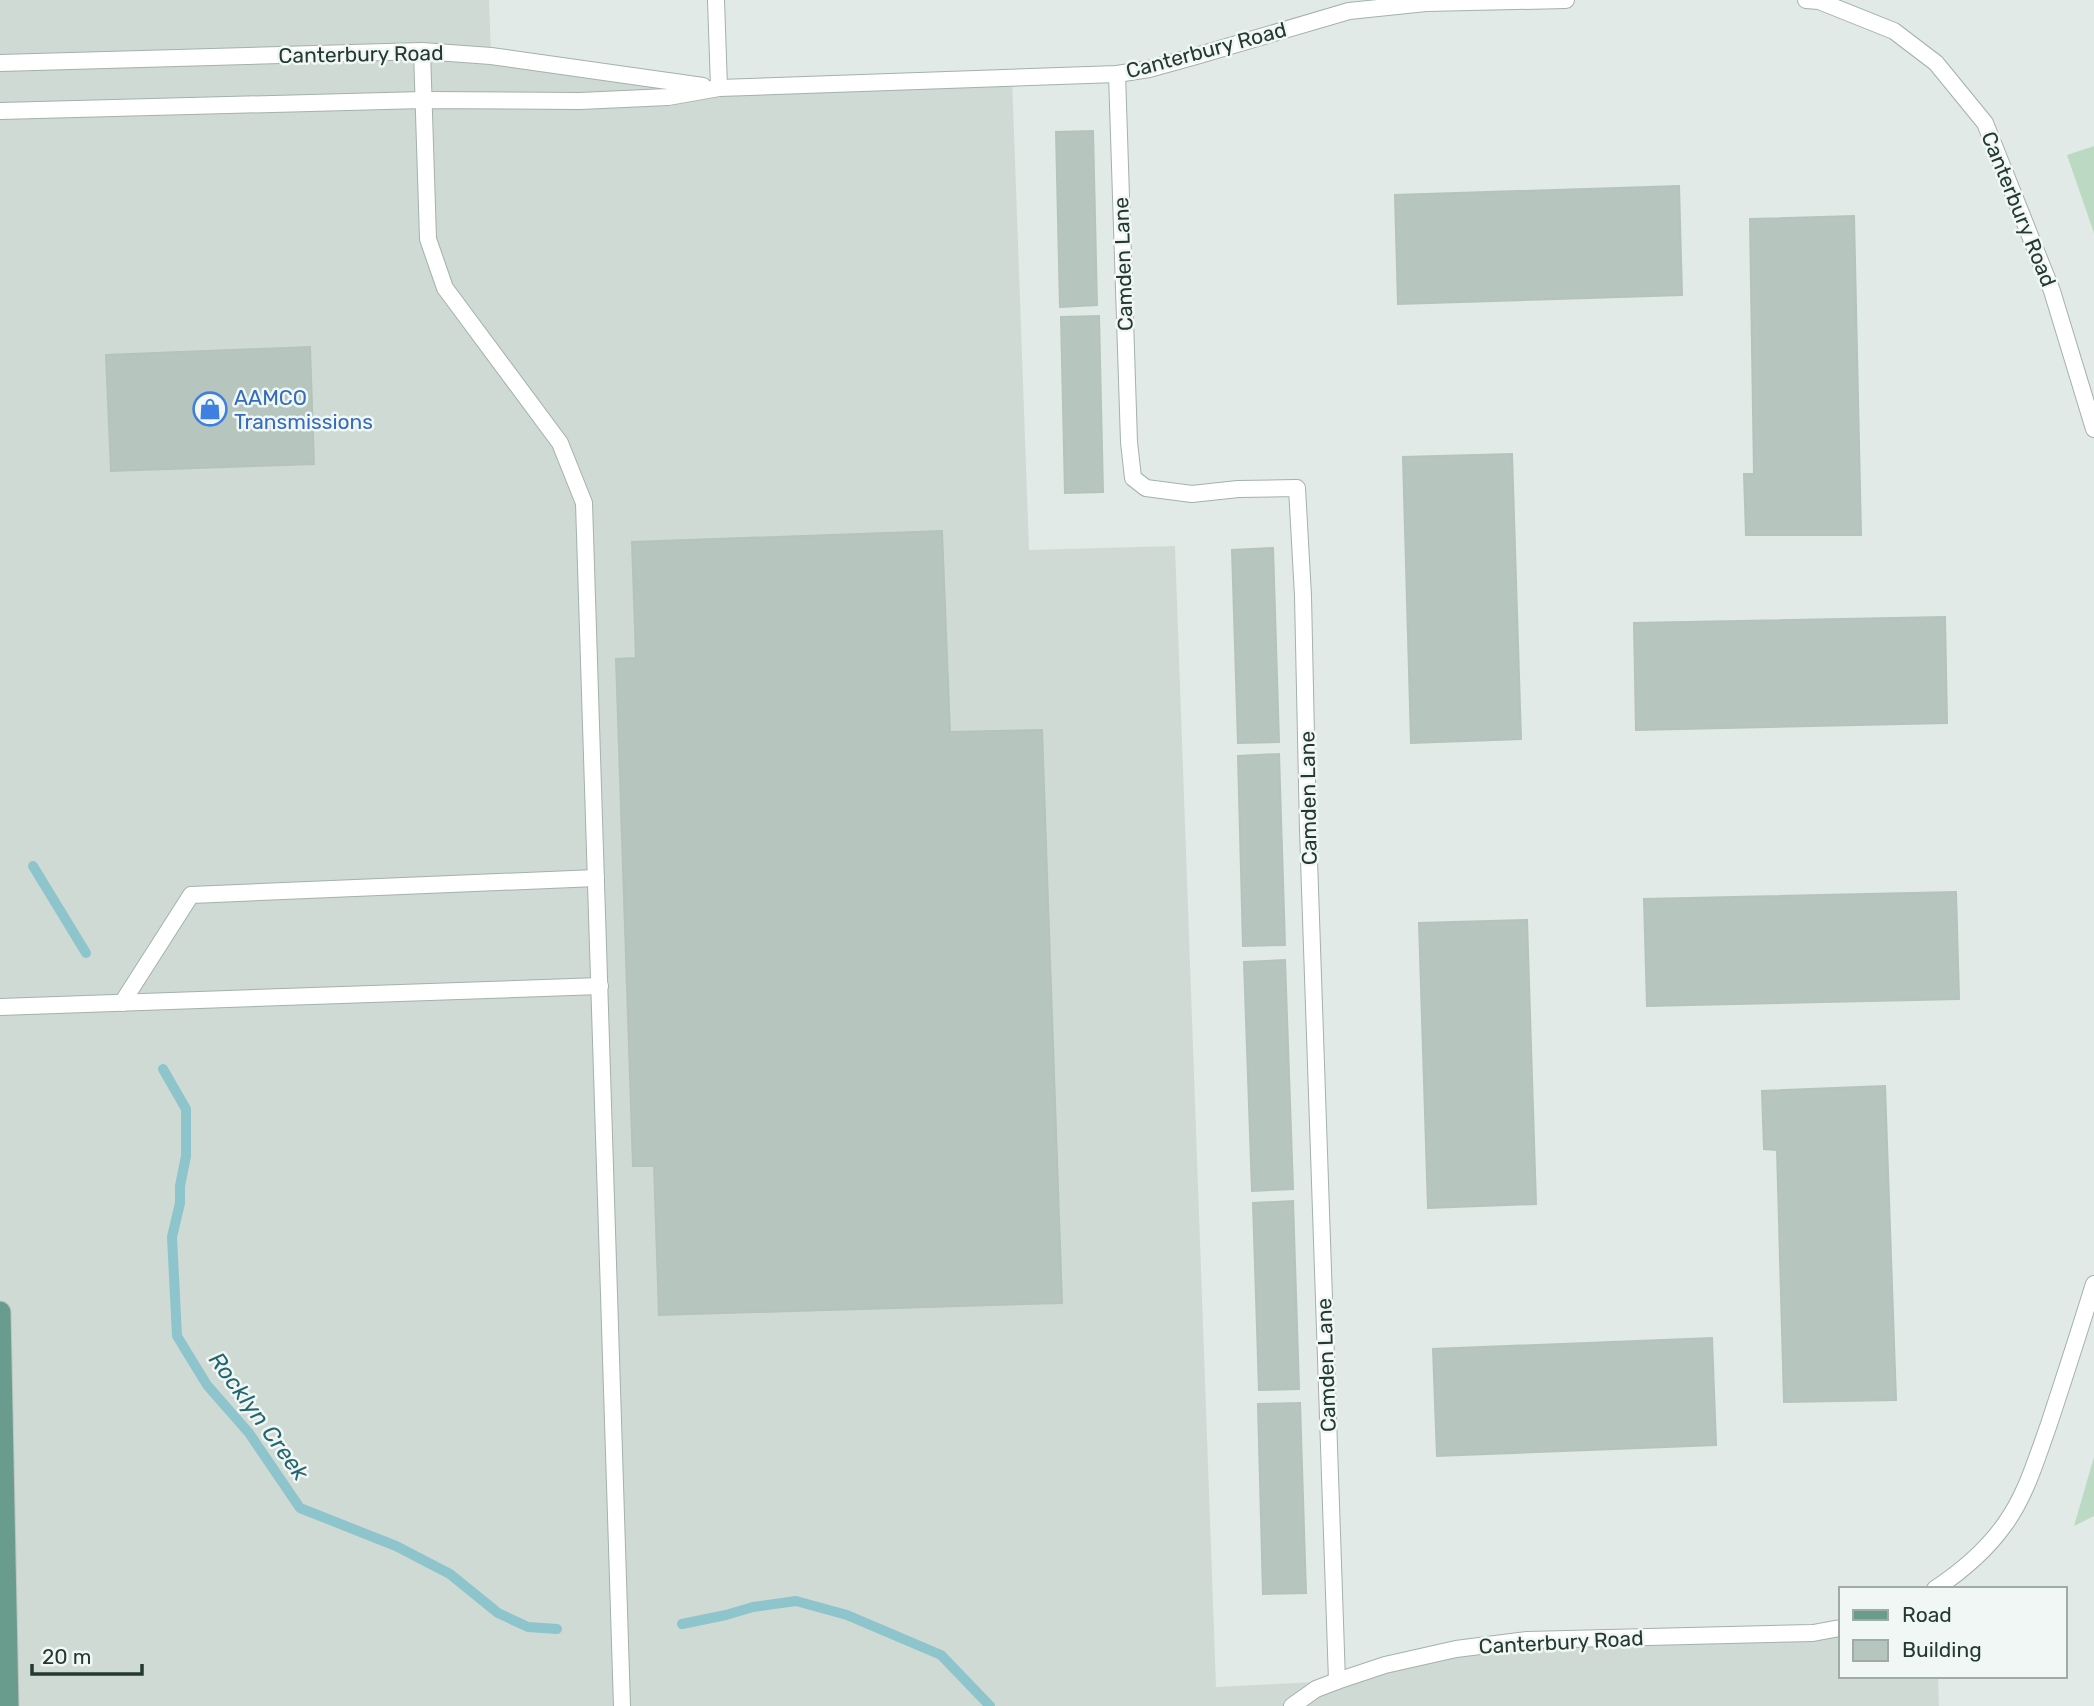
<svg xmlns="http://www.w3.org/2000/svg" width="2094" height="1706" font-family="Rubik,sans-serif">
	<rect width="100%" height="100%" fill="#e1eae6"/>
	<!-- built -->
	<path fill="#d0dad5" d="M 0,0 L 489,0 L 491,56 L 719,88 L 1012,77 L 1029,550 L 1175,546 L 1216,1687 L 1337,1681 L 1456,1649 L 1840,1627 L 1840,1676 L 1938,1676 L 1939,1706 L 8,1706 L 0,1312 Z"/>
	<!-- green -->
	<g fill="#bcdac3">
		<path d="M 2094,146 L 2094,233 L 2067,155 Z"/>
		<path d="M 2094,1457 L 2094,1516 L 2074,1526 Z"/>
	</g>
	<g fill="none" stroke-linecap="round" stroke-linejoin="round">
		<!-- stream -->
		<g stroke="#8ec4cb" stroke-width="10">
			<path d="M 33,866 L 86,953"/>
			<path d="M 163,1069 L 186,1109 L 186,1156 L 180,1186 L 180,1203 L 172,1237 L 177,1336 L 207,1385 L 249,1433 L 300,1508 L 396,1546 L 450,1574 L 498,1613 L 528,1627 L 557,1629"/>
			<path d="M 682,1624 L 726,1615 L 753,1607 L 796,1601 L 847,1615 L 941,1655 L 990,1706"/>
		</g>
	</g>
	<!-- building -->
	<g fill="#b7c5bf" stroke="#b4c3bc" stroke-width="2">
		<path d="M 1093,131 L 1097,305 L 1060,307 L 1056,132 Z"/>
		<path d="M 1679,186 L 1682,295 L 1398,304 L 1395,195 Z"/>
		<path d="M 1854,216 L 1861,535 L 1746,535 L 1744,474 L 1754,474 L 1750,219 Z"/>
		<path d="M 1099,316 L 1103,492 L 1065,493 L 1061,317 Z"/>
		<path d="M 310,347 L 314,464 L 111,471 L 106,355 Z"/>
		<path d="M 1512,454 L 1521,739 L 1411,743 L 1403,457 Z"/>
		<path d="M 942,531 L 950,732 L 1042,730 L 1062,1303 L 659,1315 L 654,1166 L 633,1166 L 616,659 L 636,658 L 632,542 Z"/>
		<path d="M 1273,548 L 1279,742 L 1238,743 L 1232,550 Z"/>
		<path d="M 1945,617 L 1947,723 L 1636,730 L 1634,623 Z"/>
		<path d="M 1279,754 L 1285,945 L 1243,946 L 1238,756 Z"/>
		<path d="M 1956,892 L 1959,999 L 1647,1006 L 1644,899 Z"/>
		<path d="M 1527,920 L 1536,1204 L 1428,1208 L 1419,923 Z"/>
		<path d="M 1285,960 L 1293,1189 L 1252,1191 L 1244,962 Z"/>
		<path d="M 1885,1086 L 1896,1400 L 1784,1402 L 1777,1150 L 1764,1149 L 1762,1091 Z"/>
		<path d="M 1293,1201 L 1299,1389 L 1259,1390 L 1253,1203 Z"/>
		<path d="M 1712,1338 L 1716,1445 L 1437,1456 L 1433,1349 Z"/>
		<path d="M 1300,1403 L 1306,1593 L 1263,1594 L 1258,1404 Z"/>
	</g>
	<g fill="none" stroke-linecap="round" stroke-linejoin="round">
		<defs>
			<g id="service">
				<path d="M 716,0 L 719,88"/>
				<path d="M 1806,0 L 1819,1 L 1894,31 L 1936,63 L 1985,123 L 2052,291 L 2094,429"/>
				<path d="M 422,51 L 428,239 L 445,288 L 560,443 L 584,503 L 622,1706"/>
				<path d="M 0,63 L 422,51 L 491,56 L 703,86"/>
				<path d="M 1117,74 L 1129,442 L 1133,478 L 1146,488 L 1192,494 L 1238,489 L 1297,488 L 1303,596 L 1308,830 L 1337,1681"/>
				<path d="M 0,111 L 423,100 L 580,101 L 668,97 L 719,88 L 1117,74 L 1149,69 L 1196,56 L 1349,11 L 1426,3 L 1566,0"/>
				<path d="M 122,1003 L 191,895 L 596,878"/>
				<path d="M 0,1007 L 600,986"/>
				<path d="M 1935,1589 C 1962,1571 1986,1551 2005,1524 C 2026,1495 2036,1460 2048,1427 C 2064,1379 2079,1332 2094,1284"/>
				<path d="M 1292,1706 L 1316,1689 L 1337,1681 L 1385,1665 L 1456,1649 L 1527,1640 L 1813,1633 L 1840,1628"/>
			</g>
			<path id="primary" d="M 0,1312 L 8,1706"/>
		</defs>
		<!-- service casing -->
		<use href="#service" stroke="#a4b1ac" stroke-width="18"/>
		<!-- primary casing -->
		<use href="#primary" stroke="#bdc4c2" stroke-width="23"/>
		<!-- service -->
		<use href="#service" stroke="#fff" stroke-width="16"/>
		<!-- primary -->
		<use href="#primary" stroke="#6a9c8d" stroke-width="21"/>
	</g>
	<!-- icons -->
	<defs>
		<symbol id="shop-ring" viewBox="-11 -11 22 22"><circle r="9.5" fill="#f1f7f4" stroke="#3f7fe0" stroke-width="1.5"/><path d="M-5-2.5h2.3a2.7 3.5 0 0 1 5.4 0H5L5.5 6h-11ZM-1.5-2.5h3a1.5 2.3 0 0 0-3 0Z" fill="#3f7fe0"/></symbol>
	</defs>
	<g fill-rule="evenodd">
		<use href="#shop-ring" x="191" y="390" width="38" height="38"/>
	</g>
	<g text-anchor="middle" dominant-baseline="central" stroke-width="5" stroke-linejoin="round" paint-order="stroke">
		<!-- street labels -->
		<g font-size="21" fill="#233932" stroke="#f1f7f4">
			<text transform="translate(1206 50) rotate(-15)">Canterbury Road</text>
			<text transform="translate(361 54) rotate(-1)">Canterbury Road</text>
			<text transform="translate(2019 209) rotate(68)">Canterbury Road</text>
			<text transform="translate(1123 264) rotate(-92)">Camden Lane</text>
			<text transform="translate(1308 798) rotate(-91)">Camden Lane</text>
			<text transform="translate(1326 1365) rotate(-92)">Camden Lane</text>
			<text transform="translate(1561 1642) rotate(-3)">Canterbury Road</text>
		</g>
		<!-- shop labels -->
		<g font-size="21" fill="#366cbe" stroke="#f1f7f4" text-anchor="start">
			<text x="234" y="397">AAMCO<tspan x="234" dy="24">Transmissions</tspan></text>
		</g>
		<!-- water labels -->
		<g font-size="23" font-style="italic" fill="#236670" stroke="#f1f7f4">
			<text transform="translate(259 1416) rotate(54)">Rocklyn Creek</text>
		</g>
	</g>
	<!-- legend -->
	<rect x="1839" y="1587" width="228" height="91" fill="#f1f7f4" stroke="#9faba6" stroke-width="2"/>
	<rect x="1853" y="1610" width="35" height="10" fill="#6a9c8d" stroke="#9faba6" stroke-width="2"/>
	<text x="1902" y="1622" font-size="21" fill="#233932">Road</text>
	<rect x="1853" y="1640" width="35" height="21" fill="#b7c5bf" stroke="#9faba6" stroke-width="2"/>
	<text x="1902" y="1657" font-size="21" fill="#233932">Building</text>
	<!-- scale -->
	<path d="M32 1664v10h110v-10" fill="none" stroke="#233932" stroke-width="3.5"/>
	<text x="42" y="1664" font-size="21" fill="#233932" stroke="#f1f7f4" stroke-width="5" paint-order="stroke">20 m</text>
</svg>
